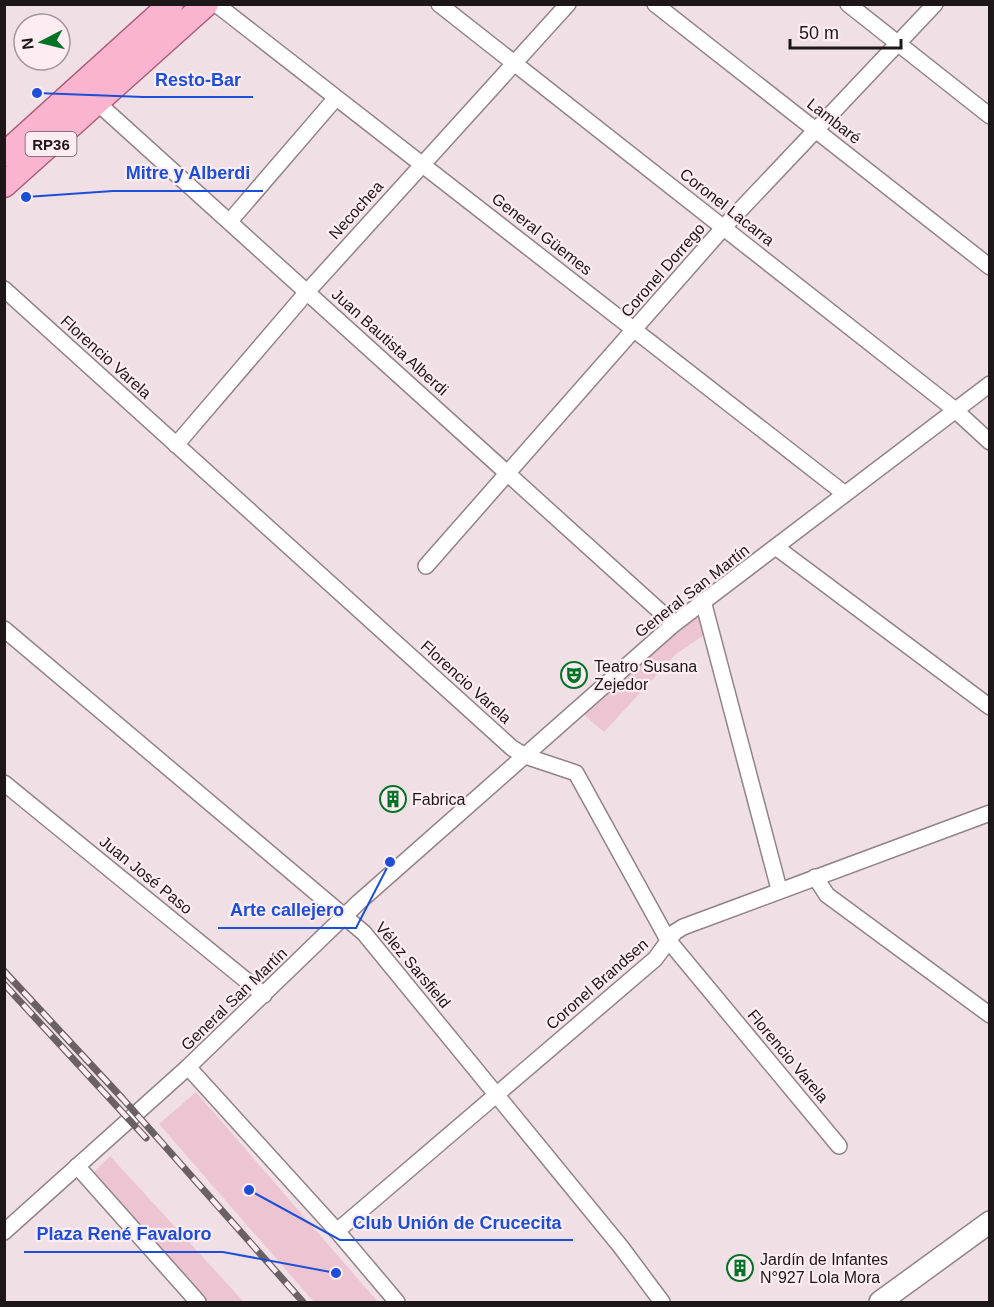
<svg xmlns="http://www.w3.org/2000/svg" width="994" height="1307" font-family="Arial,sans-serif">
	<rect width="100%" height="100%" fill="#f0e0e5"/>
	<!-- green -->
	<g fill="#edc5d2">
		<path d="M 693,616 L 703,618 L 707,633 L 676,654 L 604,732 L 583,714 Z"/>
		<path d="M 196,1092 L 378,1302 L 314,1302 L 159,1124 Z"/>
		<path d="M 110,1156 L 244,1302 L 207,1302 L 93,1173 Z"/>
	</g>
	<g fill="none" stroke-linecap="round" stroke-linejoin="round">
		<defs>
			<g id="minor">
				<path d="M 216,4 L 845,494"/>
				<path d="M 439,4 L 954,409 L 990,442"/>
				<path d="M 655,4 L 990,267"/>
				<path d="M 848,4 L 990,116"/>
				<path d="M 91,97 L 674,624"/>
				<path d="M 230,221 L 335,99"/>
				<path d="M 4,289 L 512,748 L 525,756 L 576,773 L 668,940 L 839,1146"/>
				<path d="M 176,445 L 307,292 L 568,4"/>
				<path d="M 777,548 L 990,707"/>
				<path d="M 426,566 L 724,227 L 935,4"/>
				<path d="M 703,601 L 779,889"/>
				<path d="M 4,629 L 364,933 L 621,1247 L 662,1302"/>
				<path d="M 4,783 L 264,995"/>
				<path d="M 815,877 L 827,895 L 990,1015"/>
				<path d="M 188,1067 L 337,1231 L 397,1302"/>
				<path d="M 77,1166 L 198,1302"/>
				<path d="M 337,1231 L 655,959 L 675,932 L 683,927 L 990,813"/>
				<path d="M 4,1232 L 188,1067 L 359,902 L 674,624 L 990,384"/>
			</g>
			<path id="secondary" d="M 880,1302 L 990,1222"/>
			<g id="primary">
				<path d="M 4,155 L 171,4"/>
				<path d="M 4,185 L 206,4"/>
			</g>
		</defs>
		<!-- minor casing -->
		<use href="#minor" stroke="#918387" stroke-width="18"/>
		<!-- secondary casing -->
		<use href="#secondary" stroke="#918387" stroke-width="24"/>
		<!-- primary casing -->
		<use href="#primary" stroke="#ab5d7b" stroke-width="27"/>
		<!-- minor -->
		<use href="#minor" stroke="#fff" stroke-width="15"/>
		<!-- secondary -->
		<use href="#secondary" stroke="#fff" stroke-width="21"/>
		<!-- primary -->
		<use href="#primary" stroke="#fbb4d0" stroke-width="24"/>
		<defs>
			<g id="rail">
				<path d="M 4,971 L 123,1099 L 303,1302"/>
				<path d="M 4,984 L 146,1138"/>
			</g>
		</defs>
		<!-- rail casing -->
		<use href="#rail" stroke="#6b6164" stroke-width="7"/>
		<!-- rail -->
		<use href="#rail" stroke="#fdedf2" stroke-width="4.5" stroke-dasharray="14" stroke-linecap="butt"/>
	</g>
	<!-- icons -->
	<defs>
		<symbol id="theatre-ring" viewBox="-11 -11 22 22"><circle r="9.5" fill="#fdedf2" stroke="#037326" stroke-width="1.5"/><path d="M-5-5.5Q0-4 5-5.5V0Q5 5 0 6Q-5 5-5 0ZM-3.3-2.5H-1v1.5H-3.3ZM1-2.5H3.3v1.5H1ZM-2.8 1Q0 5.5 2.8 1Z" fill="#037326"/></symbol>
		<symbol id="building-ring" viewBox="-11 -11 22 22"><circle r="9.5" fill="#fdedf2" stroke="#037326" stroke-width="1.5"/><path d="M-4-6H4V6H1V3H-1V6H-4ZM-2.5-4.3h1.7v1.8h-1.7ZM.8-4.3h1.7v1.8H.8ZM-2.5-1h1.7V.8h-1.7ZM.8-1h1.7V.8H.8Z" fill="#037326"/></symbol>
	</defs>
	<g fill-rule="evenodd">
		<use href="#theatre-ring" x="559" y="660" width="30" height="30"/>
		<use href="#building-ring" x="378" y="784" width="30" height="30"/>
		<use href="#building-ring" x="725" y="1253" width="30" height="30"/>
	</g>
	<g text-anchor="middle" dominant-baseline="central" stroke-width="4.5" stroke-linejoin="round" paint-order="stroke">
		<!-- shield labels -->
		<rect fill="#fdedf2" stroke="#60575a" stroke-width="1.5" x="25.5" y="132" width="51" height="24" rx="4.5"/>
		<g font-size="15" font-weight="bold" fill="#1d1719">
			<text x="51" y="144">RP36</text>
		</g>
		<!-- street labels -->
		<g font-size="16" fill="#1d1719" stroke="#fdedf2">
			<text transform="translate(834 121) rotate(38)">Lambaré</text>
			<text transform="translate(727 207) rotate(38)">Coronel Lacarra</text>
			<text transform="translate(356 210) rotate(-48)">Necochea</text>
			<text transform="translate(542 234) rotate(38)">General Güemes</text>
			<text transform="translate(663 270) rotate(-49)">Coronel Dorrego</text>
			<text transform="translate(390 342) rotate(42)">Juan Bautista Alberdi</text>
			<text transform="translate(106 357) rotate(42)">Florencio Varela</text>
			<text transform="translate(692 591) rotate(-38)">General San Martín</text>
			<text transform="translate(466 682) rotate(42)">Florencio Varela</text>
			<text transform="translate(146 875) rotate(39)">Juan José Paso</text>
			<text transform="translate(413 965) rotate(50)">Vélez Sarsfield</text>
			<text transform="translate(597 984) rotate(-41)">Coronel Brandsen</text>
			<text transform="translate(234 999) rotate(-44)">General San Martín</text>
			<text transform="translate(788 1056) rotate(50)">Florencio Varela</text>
		</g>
		<!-- poi labels -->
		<g font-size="16" fill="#1d1719" stroke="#fdedf2" text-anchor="start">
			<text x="594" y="666">Teatro Susana<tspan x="594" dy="18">Zejedor</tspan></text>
			<text x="412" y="799">Fabrica</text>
			<text x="760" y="1259">Jardín de Infantes<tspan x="760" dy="18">N°927 Lola Mora</tspan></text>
		</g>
	</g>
	<!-- callouts -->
	<path fill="none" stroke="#1d4ed8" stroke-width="2" d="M37 93L143 97H253M26 197L113 191H263M390 862L356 928H218M249 1190L340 1240H573M336 1273L223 1252H24"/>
	<g fill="#1d4ed8" stroke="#fdedf2" stroke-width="2">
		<circle cx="37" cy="93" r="6"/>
		<circle cx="26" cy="197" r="6"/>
		<circle cx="390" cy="862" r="6"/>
		<circle cx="249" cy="1190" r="6"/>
		<circle cx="336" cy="1273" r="6"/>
	</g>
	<g font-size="18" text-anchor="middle" font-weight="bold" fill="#1d4ed8" stroke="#fdedf2" stroke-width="4.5" stroke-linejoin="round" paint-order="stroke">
		<text x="198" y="86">Resto-Bar</text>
		<text x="188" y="179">Mitre y Alberdi</text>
		<text x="287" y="916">Arte callejero</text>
		<text x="457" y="1229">Club Unión de Crucecita</text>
		<text x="124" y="1240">Plaza René Favaloro</text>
	</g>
	<!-- border -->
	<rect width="994" height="1307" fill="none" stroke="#1d1719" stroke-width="12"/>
	<!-- north arrow -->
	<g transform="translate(42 42) rotate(263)"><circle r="28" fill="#fdedf2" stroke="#a3979b" stroke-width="1.5"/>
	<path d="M0-4.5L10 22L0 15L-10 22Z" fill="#037326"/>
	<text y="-9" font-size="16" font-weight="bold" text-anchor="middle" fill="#1d1719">N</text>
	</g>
	<!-- scale -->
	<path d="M790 39v9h111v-9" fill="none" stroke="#1d1719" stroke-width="3"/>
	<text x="799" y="39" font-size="18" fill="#1d1719" stroke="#fdedf2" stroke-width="4.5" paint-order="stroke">50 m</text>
</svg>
